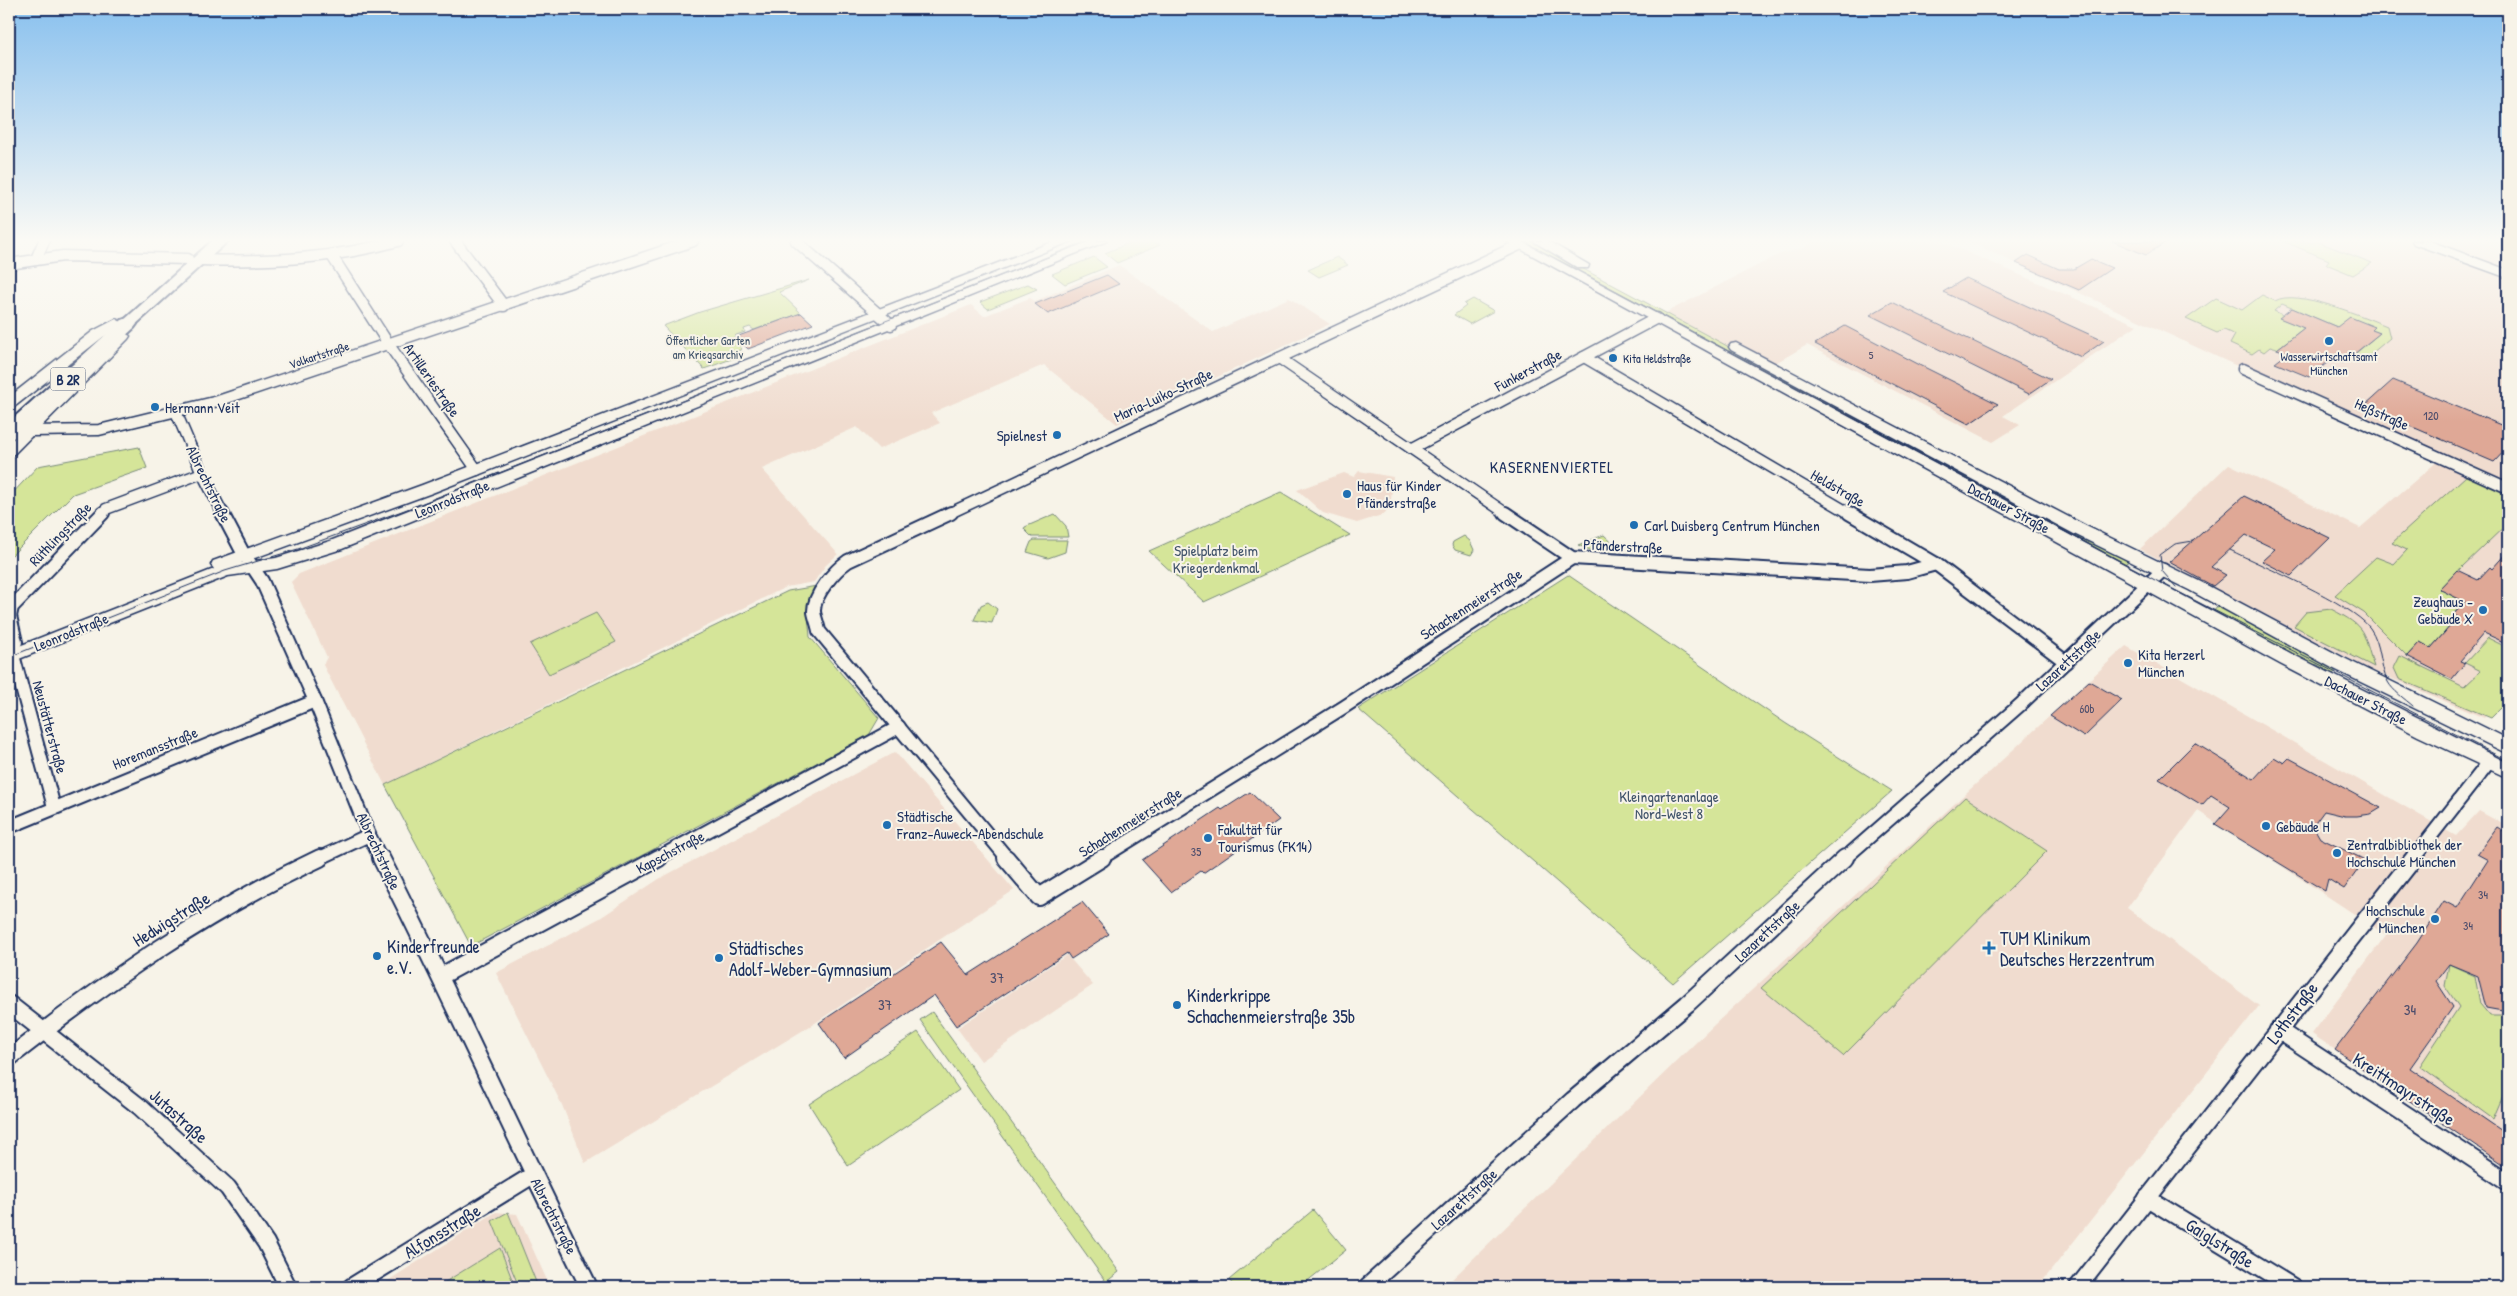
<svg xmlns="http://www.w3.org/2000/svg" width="2517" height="1296" font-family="'Patrick Hand',sans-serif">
	<rect width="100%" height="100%" fill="#f7f3e8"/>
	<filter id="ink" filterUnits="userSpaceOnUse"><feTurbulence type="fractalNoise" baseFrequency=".02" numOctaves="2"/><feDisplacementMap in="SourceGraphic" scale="10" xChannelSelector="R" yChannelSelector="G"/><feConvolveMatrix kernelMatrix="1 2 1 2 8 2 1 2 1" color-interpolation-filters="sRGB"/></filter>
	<g filter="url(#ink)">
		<!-- built -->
		<g fill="#f0dccf">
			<path d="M 1815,241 L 1941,241 L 2137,325 L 2003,416 L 2020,425 L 1993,442 L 1807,345 L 1763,370 L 1661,315 L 1780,254 L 1803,248 Z"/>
			<path d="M 1968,241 L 2508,241 L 2508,487 L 2447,464 L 2508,494 L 2508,690 L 2484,718 L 2367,668 L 2140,549 L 2229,464 L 2360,528 L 2439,460 Z"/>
			<path d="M 1119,265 L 1213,332 L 1289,298 L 1330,324 L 1117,424 L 1044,365 L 931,413 L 940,423 L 879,449 L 857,427 L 762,469 L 838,554 L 825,566 L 814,582 L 786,587 L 385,785 L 323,665 L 327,657 L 291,582 L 299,574 L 971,305 L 984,316 L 1030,298 L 1035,301 Z"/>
			<path d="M 1359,471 L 1393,477 L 1391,499 L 1385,514 L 1357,523 L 1323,513 L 1297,490 L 1344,473 L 1354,477 Z"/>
			<path d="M 2126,646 L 2456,836 L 2479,811 L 2508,827 L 2508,1168 L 2312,1034 L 2386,935 L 2198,811 L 2127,908 L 2259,1006 L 2038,1287 L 1444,1287 L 1715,1024 Z"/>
			<path d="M 895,752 L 1014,890 L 815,1023 L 585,1163 L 562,1105 L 496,973 L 600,918 L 659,879 Z"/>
			<path d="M 1067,955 L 1093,985 L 981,1061 L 957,1028 Z"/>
			<path d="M 496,1212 L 517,1214 L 550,1287 L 378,1287 Z"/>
		</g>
		<!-- green -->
		<g fill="#d5e599" stroke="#788a7c">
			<path d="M 1134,241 L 1153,241 L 1160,245 L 1117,263 L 1105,253 Z"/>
			<path d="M 1520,241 L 1531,241 L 2129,561 L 2123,565 Z"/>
			<path d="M 2282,241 L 2306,241 L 2312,243 L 2316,241 L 2372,263 L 2353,275 L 2326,264 L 2329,260 Z"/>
			<path d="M 1094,257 L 1107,267 L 1065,284 L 1052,274 Z"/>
			<path d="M 1337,257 L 1348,265 L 1319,277 L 1308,270 Z"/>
			<path d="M 809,280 L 779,292 L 801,313 L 754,330 L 750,327 L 744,329 L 745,332 L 736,335 L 733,339 L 742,349 L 731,354 L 734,358 L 704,369 L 663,326 L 700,312 Z"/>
			<path d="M 1028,284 L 1037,289 L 988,309 L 980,302 Z"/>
			<path d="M 2262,295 L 2275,301 C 2296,288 2364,317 2387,326 L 2390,338 L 2365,359 L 2366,364 L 2350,358 L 2380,333 L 2372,330 L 2375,327 L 2337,327 L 2282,304 L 2274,311 L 2283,315 L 2280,318 L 2304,328 L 2277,349 L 2270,347 L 2264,352 L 2259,349 L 2252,354 L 2230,344 L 2235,335 L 2224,330 L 2217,333 L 2186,319 L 2216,298 L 2242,310 Z"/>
			<path d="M 1473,299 L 1494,311 L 1470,324 L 1454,315 L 1466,306 L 1464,304 Z"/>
			<path d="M 139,447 L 147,468 L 73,494 L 9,558 L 9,497 L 38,466 Z"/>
			<path d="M 2466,476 L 2508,495 L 2508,523 L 2439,589 L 2467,603 L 2465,606 L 2462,605 L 2453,614 L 2458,617 L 2431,648 L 2420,642 L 2407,656 L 2364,613 L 2335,595 L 2376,557 L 2394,564 L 2407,550 L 2392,543 Z"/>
			<path d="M 1281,492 L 1350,535 L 1204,602 L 1149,551 Z"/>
			<path d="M 1055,514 L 1066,526 L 1068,537 L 1032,537 L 1024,529 L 1025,527 Z"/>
			<path d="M 1604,535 L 1621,551 L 1590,550 L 1578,545 Z"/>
			<path d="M 1464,536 L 1470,541 L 1474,550 L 1471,555 L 1455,550 L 1452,545 L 1453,542 Z"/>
			<path d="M 1034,540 L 1067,540 L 1065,552 L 1048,558 L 1027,552 L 1031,542 Z"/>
			<path d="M 1568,575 L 1785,723 L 1892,791 L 1673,983 L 1358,709 Z"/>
			<path d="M 817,586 L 808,615 L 810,637 L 879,718 L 869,735 L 471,946 L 385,785 L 788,591 Z"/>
			<path d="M 988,602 L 997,609 L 992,623 L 974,620 L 981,605 Z"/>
			<path d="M 2218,606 L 2338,668 L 2333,674 L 2316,664 L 2312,668 L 2212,613 Z"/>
			<path d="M 2331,609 C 2368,628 2362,631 2374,667 L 2294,626 L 2306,612 Z"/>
			<path d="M 596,613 L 616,642 L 549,674 L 530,644 Z"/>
			<path d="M 2488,638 L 2508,648 L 2508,701 L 2491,718 L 2399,679 L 2394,668 L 2400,656 L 2464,687 L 2481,671 L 2465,663 Z"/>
			<path d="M 1965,797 L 2047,851 L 1843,1056 L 1761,988 Z"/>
			<path d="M 2449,964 L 2475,976 L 2480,1004 L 2490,1016 L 2508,1016 L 2508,1084 L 2493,1119 L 2420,1066 L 2459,1007 L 2445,986 Z"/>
			<path d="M 932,1012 L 1119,1272 L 1106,1282 L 920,1020 Z"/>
			<path d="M 918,1032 L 959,1090 L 848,1166 L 809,1104 Z"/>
			<path d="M 1313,1210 L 1346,1250 L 1300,1287 L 1235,1287 L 1229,1280 Z"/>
			<path d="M 508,1212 L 538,1287 L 519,1287 L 492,1221 Z"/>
			<path d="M 500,1248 L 515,1287 L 437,1287 Z"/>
		</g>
		<!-- building -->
		<g fill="#dfa896" stroke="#1b2f5e">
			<path d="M 2112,241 L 2168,241 L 2146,255 Z"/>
			<path d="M 2028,255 L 2059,269 L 2074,269 L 2091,259 L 2112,268 L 2079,290 L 2016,263 Z"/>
			<path d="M 1107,275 L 1119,284 L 1048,314 L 1035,304 Z"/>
			<path d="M 1966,278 L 2104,341 L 2081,357 L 1943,292 Z"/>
			<path d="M 1892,302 L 2051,379 L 2029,394 L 1870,315 Z"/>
			<path d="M 2292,308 L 2337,327 L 2350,317 L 2375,327 L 2372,330 L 2380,333 L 2343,363 L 2332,359 L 2309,377 L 2275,363 L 2288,353 L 2277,349 L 2304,328 L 2279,318 Z"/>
			<path d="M 801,313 L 813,324 L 748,349 L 736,337 Z"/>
			<path d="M 1845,326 L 1918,364 L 1998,404 L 1969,424 L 1815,344 Z"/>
			<path d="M 2393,380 L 2508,428 L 2508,447 L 2494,462 L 2364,406 Z"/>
			<path d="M 2244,496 L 2330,538 L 2291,576 L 2262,561 L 2275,549 L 2246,535 L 2211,567 L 2226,575 L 2213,586 L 2169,562 Z"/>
			<path d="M 2508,551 L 2508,644 L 2484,633 L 2460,661 L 2465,663 L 2452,679 L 2407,656 L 2420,642 L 2431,648 L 2458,617 L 2453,615 L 2465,602 L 2439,589 L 2457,570 L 2478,580 L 2490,567 L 2492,569 Z"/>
			<path d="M 2089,681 L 2122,700 L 2084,737 L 2050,716 Z"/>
			<path d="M 2195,743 L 2254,779 L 2274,757 L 2284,763 L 2289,758 L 2381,808 L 2371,814 L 2357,816 L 2345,816 L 2324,811 L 2313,826 L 2320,838 L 2365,860 L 2344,889 L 2328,879 L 2325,891 L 2215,824 L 2230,807 L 2211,795 L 2202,805 L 2159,779 Z"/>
			<path d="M 1250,792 L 1279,820 L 1203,873 L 1201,871 L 1171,892 L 1142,860 L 1220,808 L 1222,810 Z"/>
			<path d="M 2497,827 L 2508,834 L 2508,1012 L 2486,1008 L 2478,976 L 2449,964 L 2436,981 L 2453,1007 L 2410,1068 L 2508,1135 L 2508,1168 L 2335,1050 L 2417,943 L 2444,901 L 2457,908 L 2488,860 L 2477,854 Z"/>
			<path d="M 1082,902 L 1109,934 L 1071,959 L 1067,953 L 956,1026 L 934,995 L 844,1058 L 819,1023 L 941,942 L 968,975 Z"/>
		</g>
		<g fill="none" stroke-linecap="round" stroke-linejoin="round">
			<defs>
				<g id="street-far2">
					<path d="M 455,241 L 504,306"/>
					<path d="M 796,241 L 891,325"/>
					<path d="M 332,256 L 389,345 L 477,470"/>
					<path d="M 36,259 L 44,241"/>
					<path d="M 201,260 C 268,262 333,259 398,241"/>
					<path d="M 9,264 L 63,256 L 188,259"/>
					<path d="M 1584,357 L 1851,514"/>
					<path d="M 1279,358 L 1507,514"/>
					<path d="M 2243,369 L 2508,488"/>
					<path d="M 176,412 L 202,473 L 223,514"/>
					<path d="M 31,431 L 99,430 L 218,401 L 693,241"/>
					<path d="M 1413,448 L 1657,318"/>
					<path d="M 101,514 L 106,509 L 202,473"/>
					<path d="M 948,514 L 1519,245"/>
				</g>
				<g id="street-far1">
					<path d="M 222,513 L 242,551 L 262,581 L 315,701 L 369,835 L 381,859"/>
					<path d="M 951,513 L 848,561 C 835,570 813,595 814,612 C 815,618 818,625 819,631 L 1008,859"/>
					<path d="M 1505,513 L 1572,558 L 1870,575 L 1907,572 L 1936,564"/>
					<path d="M 1849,513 L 1936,564 L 2066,662"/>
					<path d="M 16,642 L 10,616 L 12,607 L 103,513"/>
					<path d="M 13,655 L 54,807"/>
					<path d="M 9,827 L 315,701"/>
					<path d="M 318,859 L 369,835"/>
					<path d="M 656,859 L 899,727"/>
					<path d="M 1100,859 L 1344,707 L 1572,558"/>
					<path d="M 1844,859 L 2020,705 L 2163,570"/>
					<path d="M 2413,859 L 2489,762"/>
				</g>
				<g id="street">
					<path d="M 381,858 C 453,999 518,1145 589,1287"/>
					<path d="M 1006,858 L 1039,897 L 1102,858"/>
					<path d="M 441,976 L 659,858"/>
					<path d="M 9,1004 L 140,1107 L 228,1188 L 266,1243 L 288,1287"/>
					<path d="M 2278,1030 L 2508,1182"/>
					<path d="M 9,1058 C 107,981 207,911 320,858"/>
					<path d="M 2147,1198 L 2293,1287"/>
					<path d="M 351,1287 L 533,1175"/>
					<path d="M 1367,1287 L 1573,1100 L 1687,1004 L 1845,858"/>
					<path d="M 2078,1287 L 2414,858"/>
				</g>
				<g id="secondary">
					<path d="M 1055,241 L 1072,241 L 432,493 L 241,563 L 276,558 L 330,541 L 1090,241 L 1107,241 L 342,549 L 277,569 L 228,576 L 9,663 L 9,650 L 214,569 L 211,565 L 213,561 L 422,485 Z"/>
					<path d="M 1506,241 L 1521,241 L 2292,654 L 2508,763 L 2508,778 L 2418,736 L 2280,664 Z"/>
					<path d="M 1533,241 L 1548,241 L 1589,265 L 1588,268 L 1578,268 Z"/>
					<path d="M 2412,241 L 2430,241 L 2508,270 L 2508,278 L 2414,244 Z"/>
					<path d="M 116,319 L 123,323 L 121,326 L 103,337 L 14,407 L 9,408 L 9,397 L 93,331 Z"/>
					<path d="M 123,332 L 130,336 L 128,339 L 14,454 L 9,456 L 9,443 L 118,333 Z"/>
					<path d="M 1736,343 L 2086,526 L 2201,582 L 2344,658 L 2508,739 L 2508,754 L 2332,668 L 2189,590 L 2074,534 L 1731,350 L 1729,347 L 1731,344 Z"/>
				</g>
				<path id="primary" d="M 212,241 L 228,241 L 133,327 L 123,327 L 120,324 L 123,321 Z"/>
				<path id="highway" d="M 128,318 L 134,320 L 137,324 L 134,328 L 16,437 L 9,439 L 9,422 L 122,320 Z"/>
			</defs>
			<!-- street-far2 casing -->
			<use href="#street-far2" stroke="#1b2f5e" stroke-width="13"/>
			<!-- street-far1 casing -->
			<use href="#street-far1" stroke="#1b2f5e" stroke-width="16"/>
			<!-- street casing -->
			<use href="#street" stroke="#1b2f5e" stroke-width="20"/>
			<!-- secondary casing -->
			<use href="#secondary" stroke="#1b2f5e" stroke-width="3"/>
			<!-- primary casing -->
			<use href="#primary" stroke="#1b2f5e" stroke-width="4"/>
			<!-- highway casing -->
			<use href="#highway" stroke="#1b2f5e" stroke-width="4"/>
			<!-- street-far2 -->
			<use href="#street-far2" stroke="#f7f3e8" stroke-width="10"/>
			<!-- street-far1 -->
			<use href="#street-far1" stroke="#f7f3e8" stroke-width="12"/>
			<!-- street -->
			<use href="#street" stroke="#f7f3e8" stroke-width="16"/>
			<!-- secondary -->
			<use href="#secondary" fill="#f7f3e8" fill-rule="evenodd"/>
			<!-- primary -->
			<use href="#primary" fill="#f7f3e8" fill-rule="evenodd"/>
			<!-- highway -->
			<use href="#highway" fill="#f7f3e8" fill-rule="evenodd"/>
			<!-- tram -->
			<g stroke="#1b2f5e" stroke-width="1">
				<path d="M 1523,241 L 2153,579 L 2508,761"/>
				<path d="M 2230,550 C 2262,566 2351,603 2370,628 C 2382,645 2379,665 2388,682 C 2393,691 2405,699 2413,706"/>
				<path d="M 2176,587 L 2162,571 L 2160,555 L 2175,544 L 2193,541"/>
				<path d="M 9,657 L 225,571 L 298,549 L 410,508 L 1089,241"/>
			</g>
		</g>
	</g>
	<!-- sky -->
	<linearGradient id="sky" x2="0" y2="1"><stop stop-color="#88c0ee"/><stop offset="0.57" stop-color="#fbfaf5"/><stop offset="1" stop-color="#fbfaf5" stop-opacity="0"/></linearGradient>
	<rect width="2517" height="422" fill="url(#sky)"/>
	<!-- markers -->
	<g fill="#1f6fb2" stroke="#f7f3e8" stroke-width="2">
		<circle cx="2329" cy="341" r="5"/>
		<circle cx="1613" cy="358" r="5"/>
		<circle cx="155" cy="407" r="5"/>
		<circle cx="1057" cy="435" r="5"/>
		<circle cx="1347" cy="494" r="5"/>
		<circle cx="1634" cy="525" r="5"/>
		<circle cx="2483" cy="610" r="5"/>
		<circle cx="2128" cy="663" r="5"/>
		<circle cx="887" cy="825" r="5"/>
		<circle cx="2266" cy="826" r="5"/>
		<circle cx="1208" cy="838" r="5"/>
		<circle cx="2337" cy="853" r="5"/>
		<circle cx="2435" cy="919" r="5"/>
		<path d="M1986.5 940.5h5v5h5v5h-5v5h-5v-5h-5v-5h5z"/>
		<circle cx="377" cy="956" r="5"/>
		<circle cx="719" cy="958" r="5"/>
		<circle cx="1177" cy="1005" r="5"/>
	</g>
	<g text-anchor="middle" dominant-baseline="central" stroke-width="4" stroke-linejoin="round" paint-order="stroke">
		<!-- far-number labels -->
		<g font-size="11" fill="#4c4d6c">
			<text x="1871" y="355">5</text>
		</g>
		<!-- far-park labels -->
		<g font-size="12" fill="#40536a" stroke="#f7f3e8">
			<text x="708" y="340">Öffentlicher Garten<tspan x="708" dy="14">am Kriegsarchiv</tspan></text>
		</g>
		<!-- far-street labels -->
		<g font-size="12" fill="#1b2f5e" stroke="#f7f3e8">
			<text transform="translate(319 355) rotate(-18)">Volkartstraße</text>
		</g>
		<!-- far-poi labels -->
		<g font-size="12" fill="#1b2f5e" stroke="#f7f3e8">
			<text x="2329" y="356">Wasserwirtschaftsamt<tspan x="2329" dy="14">München</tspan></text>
			<text x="1623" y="358" text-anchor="start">Kita Heldstraße</text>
		</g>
		<!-- number labels -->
		<g font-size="12" fill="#4c4d6c">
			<text x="2431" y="415">120</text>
			<text x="2087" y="708">60b</text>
			<text x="1196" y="851">35</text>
			<text x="2483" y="894">34</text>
			<text x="2468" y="925">34</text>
		</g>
		<!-- shield labels -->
		<rect fill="#f7f3e8" stroke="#5d6a87" stroke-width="1" x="50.5" y="367.5" width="35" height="23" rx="4"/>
		<g font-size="14" font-weight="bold" fill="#1b2f5e">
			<text x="68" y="379">B 2R</text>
		</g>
		<!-- street labels -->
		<g font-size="15" fill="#1b2f5e" stroke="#f7f3e8">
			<text transform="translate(1528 370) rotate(-28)">Funkerstraße</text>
			<text transform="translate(432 380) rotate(55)">Artilleriestraße</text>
			<text transform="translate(1163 395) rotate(-25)">Maria-Luiko-Straße</text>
			<text transform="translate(2382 414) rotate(24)">Heßstraße</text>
			<text transform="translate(209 484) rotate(64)">Albrechtstraße</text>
			<text transform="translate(1838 488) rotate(30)">Heldstraße</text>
			<text transform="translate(452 499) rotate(-22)">Leonrodstraße</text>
			<text transform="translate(2009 508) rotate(28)">Dachauer Straße</text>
			<text transform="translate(60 534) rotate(-46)">Rüthlingstraße</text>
			<text transform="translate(1623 546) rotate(3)">Pfänderstraße</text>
			<text transform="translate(1471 604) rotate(-33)">Schachenmeierstraße</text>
			<text transform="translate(71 632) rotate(-22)">Leonrodstraße</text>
			<text transform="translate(2068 660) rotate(-43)">Lazarettstraße</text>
			<text transform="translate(2366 700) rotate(27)">Dachauer Straße</text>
			<text transform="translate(50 727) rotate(75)">Neustätterstraße</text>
			<text transform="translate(155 748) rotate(-22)">Horemansstraße</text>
			<text transform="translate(1130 822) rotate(-32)">Schachenmeierstraße</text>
			<text transform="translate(379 851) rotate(65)">Albrechtstraße</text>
			<text transform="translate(670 852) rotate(-28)">Kapschstraße</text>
			<text transform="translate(1767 931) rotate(-43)">Lazarettstraße</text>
			<text transform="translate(1464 1199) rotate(-42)">Lazarettstraße</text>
			<text transform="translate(554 1216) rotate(63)">Albrechtstraße</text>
		</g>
		<!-- poi labels -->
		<g font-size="15" fill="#1b2f5e" stroke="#f7f3e8" text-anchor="start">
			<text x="165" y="407">Hermann Veit</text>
			<text x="1047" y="435" text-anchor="end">Spielnest</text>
			<text x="1357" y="485">Haus für Kinder<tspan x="1357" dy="17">Pfänderstraße</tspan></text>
			<text x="1644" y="525">Carl Duisberg Centrum München</text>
			<text x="2473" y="601" text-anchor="end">Zeughaus -<tspan x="2473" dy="17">Gebäude X</tspan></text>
			<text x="2138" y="654">Kita Herzerl<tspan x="2138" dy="17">München</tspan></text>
			<text x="897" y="816">Städtische<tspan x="897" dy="17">Franz-Auweck-Abendschule</tspan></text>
			<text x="2276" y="826">Gebäude H</text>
			<text x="1218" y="829">Fakultät für<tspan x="1218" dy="17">Tourismus (FK14)</tspan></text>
			<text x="2347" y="844">Zentralbibliothek der<tspan x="2347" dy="17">Hochschule München</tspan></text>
			<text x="2425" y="910" text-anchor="end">Hochschule<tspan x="2425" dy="17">München</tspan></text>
		</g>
		<!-- park labels -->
		<g font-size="15" fill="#40536a" stroke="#f7f3e8">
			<text x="1216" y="550">Spielplatz beim<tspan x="1216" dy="17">Kriegerdenkmal</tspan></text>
			<text x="1669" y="796">Kleingartenanlage<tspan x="1669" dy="17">Nord-West 8</tspan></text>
		</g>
		<!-- near-number labels -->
		<g font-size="15" fill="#4c4d6c">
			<text x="997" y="977">37</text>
			<text x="885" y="1004">37</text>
			<text x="2410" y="1009">34</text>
		</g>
		<!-- neighbourhood labels -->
		<g font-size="16" letter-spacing="1" fill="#1b2f5e" stroke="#f7f3e8">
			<text x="1552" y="467">KASERNENVIERTEL</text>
		</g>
		<!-- near-street labels -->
		<g font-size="18" fill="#1b2f5e" stroke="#f7f3e8">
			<text transform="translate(171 919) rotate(-32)">Hedwigstraße</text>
			<text transform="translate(2292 1013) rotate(-53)">Lothstraße</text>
			<text transform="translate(2404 1089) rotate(33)">Kreittmayrstraße</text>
			<text transform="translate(179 1116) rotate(42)">Jutastraße</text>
			<text transform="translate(442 1231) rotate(-32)">Alfonsstraße</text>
			<text transform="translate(2220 1243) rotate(32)">Gaiglstraße</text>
		</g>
		<!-- near-poi labels -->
		<g font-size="18" fill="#1b2f5e" stroke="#f7f3e8" text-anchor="start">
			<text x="2000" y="938">TUM Klinikum<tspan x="2000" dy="21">Deutsches Herzzentrum</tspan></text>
			<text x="387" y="946">Kinderfreunde<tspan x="387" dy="21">e.V.</tspan></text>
			<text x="729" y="948">Städtisches<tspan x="729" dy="21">Adolf-Weber-Gymnasium</tspan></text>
			<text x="1187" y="995">Kinderkrippe<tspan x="1187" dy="21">Schachenmeierstraße 35b</tspan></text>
		</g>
	</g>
	<!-- margin -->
	<rect width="2517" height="1296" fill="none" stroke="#f7f3e8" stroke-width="30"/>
	<rect x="15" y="15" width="2487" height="1266" fill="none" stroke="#1b2f5e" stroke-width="2" filter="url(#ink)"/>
</svg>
